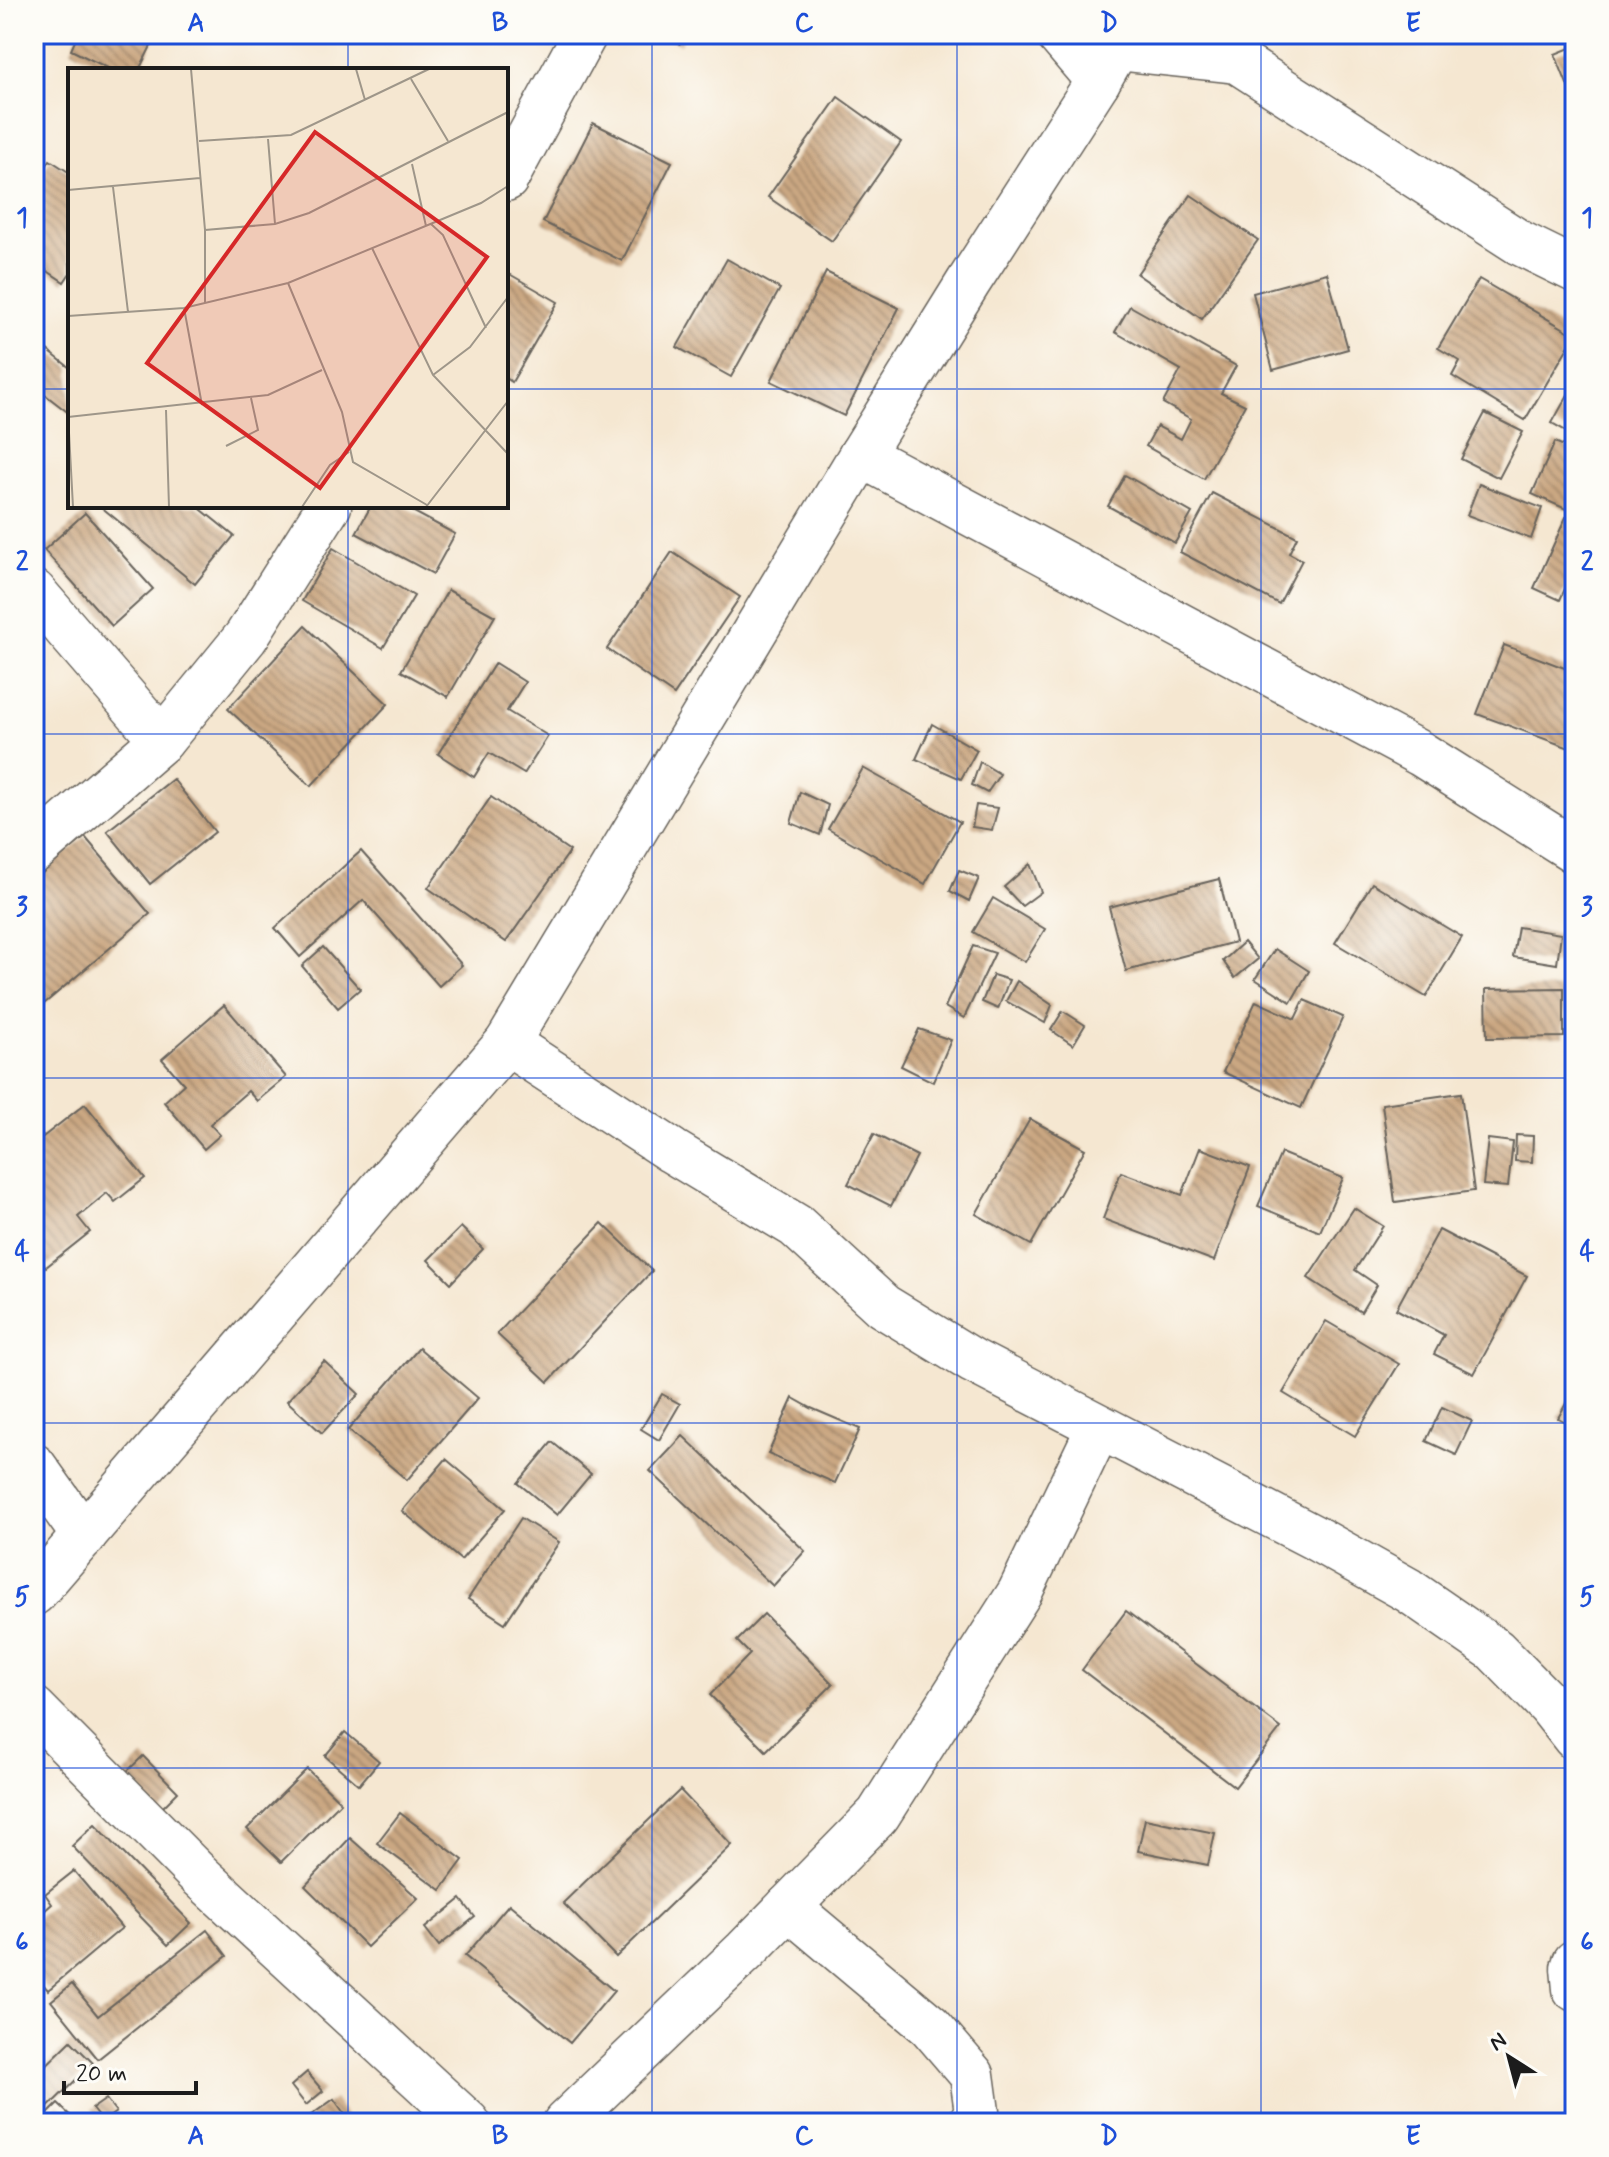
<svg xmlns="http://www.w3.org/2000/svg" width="1609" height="2157" font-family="Mynerve,sans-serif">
	<defs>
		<pattern id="building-back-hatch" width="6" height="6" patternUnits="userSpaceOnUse" patternTransform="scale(2)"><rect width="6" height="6" fill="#caa782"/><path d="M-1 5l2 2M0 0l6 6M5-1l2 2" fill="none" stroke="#a3876a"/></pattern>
	</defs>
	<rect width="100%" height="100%" fill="#fdfcf7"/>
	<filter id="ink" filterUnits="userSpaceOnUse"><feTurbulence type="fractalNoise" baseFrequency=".0125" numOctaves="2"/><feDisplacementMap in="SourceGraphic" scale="16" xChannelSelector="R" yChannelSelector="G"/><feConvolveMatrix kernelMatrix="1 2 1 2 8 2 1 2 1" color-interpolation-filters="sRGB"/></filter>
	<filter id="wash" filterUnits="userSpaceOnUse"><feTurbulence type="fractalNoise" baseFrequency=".006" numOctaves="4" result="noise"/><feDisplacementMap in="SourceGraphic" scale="32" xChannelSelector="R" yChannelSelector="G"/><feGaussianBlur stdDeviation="1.8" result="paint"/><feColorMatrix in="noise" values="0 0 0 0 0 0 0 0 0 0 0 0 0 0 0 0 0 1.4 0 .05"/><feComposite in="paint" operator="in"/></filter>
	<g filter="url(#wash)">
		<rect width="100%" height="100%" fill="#f5e7d1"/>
		<g id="blocks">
			<!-- building -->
			<g fill="url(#building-back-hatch)">
				<path d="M 78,34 L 157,34 L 139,70 L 112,70 L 71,50 Z"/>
				<path d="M 657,34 L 685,34 L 680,44 Z"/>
				<path d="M 1575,46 L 1575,104 L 1555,54 Z"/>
				<path d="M 838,97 L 901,142 L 832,241 L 768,197 Z"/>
				<path d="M 593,123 L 672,162 L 622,261 L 543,222 Z"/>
				<path d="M 50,160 L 70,173 L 70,273 L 64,282 L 34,262 L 34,185 Z"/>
				<path d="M 1191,195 L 1258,240 L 1202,319 L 1137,274 Z"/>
				<path d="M 727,259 L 780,289 L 731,377 L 677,347 Z"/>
				<path d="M 506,272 L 558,302 L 512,382 L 506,378 Z"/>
				<path d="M 826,272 L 899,308 L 844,416 L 771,381 Z"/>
				<path d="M 1327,273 L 1348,349 L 1273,370 L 1253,293 Z"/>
				<path d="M 1479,279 L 1575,335 L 1525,420 L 1452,376 L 1460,361 L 1438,348 Z"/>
				<path d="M 1130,306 L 1236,366 L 1221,393 L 1245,405 L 1204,479 L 1146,446 L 1157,426 L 1181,439 L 1191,419 L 1163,403 L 1181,370 L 1115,332 Z"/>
				<path d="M 36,341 L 70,368 L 70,414 L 34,386 Z"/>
				<path d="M 1575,382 L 1575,436 L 1552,423 Z"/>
				<path d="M 1485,413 L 1523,432 L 1499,478 L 1461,459 Z"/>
				<path d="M 1555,442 L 1575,451 L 1575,513 L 1532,494 Z"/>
				<path d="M 1125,475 L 1192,513 L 1175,543 L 1108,506 Z"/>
				<path d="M 1479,484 L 1542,508 L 1531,539 L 1467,515 Z"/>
				<path d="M 1212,493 L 1297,537 L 1289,553 L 1302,560 L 1279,604 L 1180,552 Z"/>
				<path d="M 100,506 L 197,506 L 234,536 L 195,584 Z"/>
				<path d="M 371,506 L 403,506 L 455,534 L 433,574 L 356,533 Z"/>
				<path d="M 85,513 L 153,589 L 112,626 L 44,550 Z"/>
				<path d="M 1566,517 L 1575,521 L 1575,566 L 1560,600 L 1534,588 Z"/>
				<path d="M 333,548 L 414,596 L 383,648 L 302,601 Z"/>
				<path d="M 672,552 L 740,597 L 674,695 L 607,649 Z"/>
				<path d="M 448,590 L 495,616 L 448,697 L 401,671 Z"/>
				<path d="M 305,626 L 388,704 L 311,786 L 228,709 Z"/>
				<path d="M 1504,645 L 1575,672 L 1575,750 L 1477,714 Z"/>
				<path d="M 495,663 L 525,682 L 507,711 L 548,736 L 524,774 L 489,753 L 474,777 L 438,754 Z"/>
				<path d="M 932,724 L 977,750 L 961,779 L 916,759 Z"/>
				<path d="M 980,762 L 1000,774 L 987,793 L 972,785 Z"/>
				<path d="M 863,768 L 960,822 L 925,884 L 828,829 Z"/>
				<path d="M 173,779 L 215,832 L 150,884 L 107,831 Z"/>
				<path d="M 800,792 L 828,805 L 820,835 L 791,823 Z"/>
				<path d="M 491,797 L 570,851 L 506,942 L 428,888 Z"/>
				<path d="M 976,805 L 998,808 L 992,830 L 972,827 Z"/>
				<path d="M 85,837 L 150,914 L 45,1003 L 34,989 L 34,880 Z"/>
				<path d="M 361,851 L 462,965 L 439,986 L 363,900 L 300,957 L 275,928 Z"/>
				<path d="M 1030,864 L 1041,892 L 1022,906 L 1004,887 Z"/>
				<path d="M 959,870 L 979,878 L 969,901 L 950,891 Z"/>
				<path d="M 1219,879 L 1235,942 L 1126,971 L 1109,907 Z"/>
				<path d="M 1372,883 L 1462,937 L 1426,997 L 1335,943 Z"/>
				<path d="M 993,898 L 1045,929 L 1025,962 L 973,932 Z"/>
				<path d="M 1518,927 L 1561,934 L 1557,964 L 1513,957 Z"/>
				<path d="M 1244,942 L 1258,959 L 1235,978 L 1223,961 Z"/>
				<path d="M 973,946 L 995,953 L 964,1018 L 945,1007 Z"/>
				<path d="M 323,947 L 360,989 L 338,1008 L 302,966 Z"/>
				<path d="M 1275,949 L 1309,971 L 1291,1002 L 1255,979 Z"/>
				<path d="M 993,975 L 1009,980 L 998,1009 L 982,1002 Z"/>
				<path d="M 1017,981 L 1052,1005 L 1045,1023 L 1006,1001 Z"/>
				<path d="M 1564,988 L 1564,1037 L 1487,1038 L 1486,989 Z"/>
				<path d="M 1304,1000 L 1343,1017 L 1301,1108 L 1223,1072 L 1256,1001 L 1295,1019 Z"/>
				<path d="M 224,1005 L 286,1077 L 257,1101 L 248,1091 L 210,1124 L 220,1135 L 204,1149 L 164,1102 L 184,1084 L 162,1059 Z"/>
				<path d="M 1063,1011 L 1085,1025 L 1073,1045 L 1051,1030 Z"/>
				<path d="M 919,1029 L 951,1040 L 933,1082 L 901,1066 Z"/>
				<path d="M 1461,1093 L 1474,1191 L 1395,1202 L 1382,1104 Z"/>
				<path d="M 85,1104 L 145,1178 L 115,1202 L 107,1193 L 78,1217 L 90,1232 L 46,1267 L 36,1254 L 34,1255 L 34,1144 Z"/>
				<path d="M 1030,1119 L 1085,1149 L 1031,1245 L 976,1214 Z"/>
				<path d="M 874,1134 L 917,1156 L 891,1206 L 848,1184 Z"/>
				<path d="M 1516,1135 L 1533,1136 L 1532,1162 L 1515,1161 Z"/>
				<path d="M 1488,1139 L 1513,1142 L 1508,1187 L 1483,1185 Z"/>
				<path d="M 1200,1148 L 1250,1167 L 1214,1261 L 1103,1219 L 1121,1172 L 1182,1195 Z"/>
				<path d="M 1281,1153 L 1343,1178 L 1320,1232 L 1258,1206 Z"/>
				<path d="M 1354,1208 L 1383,1226 L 1355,1270 L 1377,1285 L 1361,1312 L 1308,1278 Z"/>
				<path d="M 602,1223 L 652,1271 L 548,1382 L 497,1334 Z"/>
				<path d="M 461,1227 L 483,1249 L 451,1283 L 428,1260 Z"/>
				<path d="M 1439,1230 L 1527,1276 L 1474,1374 L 1434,1354 L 1444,1335 L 1396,1309 Z"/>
				<path d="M 1326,1321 L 1399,1364 L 1355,1436 L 1283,1393 Z"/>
				<path d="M 419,1348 L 478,1398 L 407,1480 L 348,1430 Z"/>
				<path d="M 324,1361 L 359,1394 L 322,1433 L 287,1401 Z"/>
				<path d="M 662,1394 L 680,1404 L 659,1440 L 641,1429 Z"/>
				<path d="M 1571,1394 L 1575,1396 L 1575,1427 L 1558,1418 Z"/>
				<path d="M 793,1398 L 811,1408 L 860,1429 L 835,1483 L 768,1454 Z"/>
				<path d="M 1442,1407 L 1472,1421 L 1456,1455 L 1426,1441 Z"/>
				<path d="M 683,1436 L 805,1551 L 773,1586 L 650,1471 Z"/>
				<path d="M 552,1442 L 591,1474 L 557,1515 L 518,1483 Z"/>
				<path d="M 446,1459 L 505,1509 L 461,1560 L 402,1511 Z"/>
				<path d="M 521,1518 L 559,1542 L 505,1623 L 468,1599 Z"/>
				<path d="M 1126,1611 L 1281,1728 L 1235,1787 L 1082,1670 Z"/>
				<path d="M 764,1614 L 833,1684 L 766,1751 L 710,1695 L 750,1654 L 737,1641 Z"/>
				<path d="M 345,1732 L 379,1761 L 359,1785 L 325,1756 Z"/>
				<path d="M 143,1756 L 178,1792 L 153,1817 L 117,1781 Z"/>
				<path d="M 307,1769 L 341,1802 L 281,1862 L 247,1829 Z"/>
				<path d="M 680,1790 L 732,1845 L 616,1957 L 563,1903 Z"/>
				<path d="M 400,1813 L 463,1860 L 441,1890 L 377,1843 Z"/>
				<path d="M 1145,1819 L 1215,1833 L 1208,1865 L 1138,1851 Z"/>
				<path d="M 95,1824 L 191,1923 L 168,1945 L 72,1846 Z"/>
				<path d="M 350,1838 L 418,1898 L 367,1947 L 305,1886 Z"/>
				<path d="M 74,1871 L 122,1928 L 48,1990 L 34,1974 L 34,1963 L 42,1957 L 34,1947 L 34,1920 L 52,1904 L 45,1894 Z"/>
				<path d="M 461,1899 L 475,1917 L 439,1946 L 425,1928 Z"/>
				<path d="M 509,1904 L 614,1991 L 570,2043 L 465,1956 Z"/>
				<path d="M 207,1930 L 227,1956 L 98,2059 L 51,2001 L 72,1984 L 98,2016 Z"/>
				<path d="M 71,2041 L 93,2063 L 34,2121 L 34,2077 Z"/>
				<path d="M 307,2072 L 323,2091 L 306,2105 L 291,2086 Z"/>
				<path d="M 106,2099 L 116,2112 L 102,2122 L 92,2109 Z"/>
				<path d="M 334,2099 L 351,2123 L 300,2123 Z"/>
				<path d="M 58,2104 L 78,2123 L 39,2123 Z"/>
			</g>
		</g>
	</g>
	<g filter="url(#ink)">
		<use href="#blocks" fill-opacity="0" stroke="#68635b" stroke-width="2"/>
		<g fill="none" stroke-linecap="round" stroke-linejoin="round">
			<defs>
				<g id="minor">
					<path d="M 1058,34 L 1098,81"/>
					<path d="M 1116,48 L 1237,61 L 1520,243 L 1575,270"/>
					<path d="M 506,179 L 585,34"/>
					<path d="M 861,455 L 1421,754 L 1575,851"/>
					<path d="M 34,592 L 162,740"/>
					<path d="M 34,851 L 162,740 L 246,637 L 329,506"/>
					<path d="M 507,1043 L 672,1151 L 796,1226 L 883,1306 L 973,1361 L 1315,1538 L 1408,1590 L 1495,1650 L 1549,1705 L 1575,1738"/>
					<path d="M 34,1466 L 84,1536"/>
					<path d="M 34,1593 L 507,1043 L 861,455 L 968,283 L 1098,81 L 1125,34"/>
					<path d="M 34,1709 L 196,1872 L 468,2123"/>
					<path d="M 788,1907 L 930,2026 L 972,2075 L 977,2112 L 970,2123"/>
					<path d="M 1575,1962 L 1573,1968 L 1575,1989"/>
					<path d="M 565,2123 L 745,1951 L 878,1815 L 1020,1592 L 1099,1427"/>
				</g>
			</defs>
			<!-- minor casing -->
			<use href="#minor" stroke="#68635b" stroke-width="47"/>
			<!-- minor -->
			<use href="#minor" stroke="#fff" stroke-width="44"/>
		</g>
	</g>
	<!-- grid -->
	<path fill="none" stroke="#1d4ed8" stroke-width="2" stroke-opacity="0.55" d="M 348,34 L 348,70M 652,34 L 652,2123M 957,34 L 957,2123M 1261,34 L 1261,2123M 34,389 L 70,389M 506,389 L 1575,389M 348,506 L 348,2123M 34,734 L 1575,734M 34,1078 L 1575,1078M 34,1423 L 1575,1423M 34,1768 L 1575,1768"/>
	<!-- overview -->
	<g transform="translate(68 68)">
		<rect width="440" height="440" fill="#f5e7d1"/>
		<path fill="none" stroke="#9e9689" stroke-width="2" d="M 123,1 L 137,162 L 137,235M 288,1 L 297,32M 343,11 L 380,73M 200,71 L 207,156M 131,73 L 223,67 L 361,1M 344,96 L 358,158M 45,119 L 60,244M 0,122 L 132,110M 363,156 L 375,167 L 418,260M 137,162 L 207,156 L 241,145 L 440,44M 304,180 L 365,307 L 440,386M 220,215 L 274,344 L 285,394 L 359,437M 116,240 L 134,337M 0,248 L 116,240 L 220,215 L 413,135 L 440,118M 365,307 L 402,279 L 440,229M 98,342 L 101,439M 0,346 L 5,439M 0,349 L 200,327 L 254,302M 158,378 L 190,362 L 183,330M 234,439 L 262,397 L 281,384M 358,439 L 440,333"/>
		<path fill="#d62828" fill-opacity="0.15" stroke="#d62828" stroke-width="4" d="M 247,64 L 419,189 L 252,420 L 79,295 Z"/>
		<rect width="440" height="440" fill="none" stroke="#1c1c1c" stroke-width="4"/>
	</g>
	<!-- margin -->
	<rect width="1609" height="2157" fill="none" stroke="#fdfcf7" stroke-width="88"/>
	<!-- north arrow -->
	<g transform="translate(1509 2057) rotate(324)" stroke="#fdfcf7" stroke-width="6" paint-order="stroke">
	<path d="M0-6L14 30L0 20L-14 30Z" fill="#1c1c1c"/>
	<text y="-12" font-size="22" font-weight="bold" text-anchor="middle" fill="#1c1c1c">N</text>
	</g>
	<!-- scale -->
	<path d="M64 2081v12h132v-12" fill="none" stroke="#1c1c1c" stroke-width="4"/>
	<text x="76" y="2081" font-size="24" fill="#1c1c1c" stroke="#fdfcf7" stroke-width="6" paint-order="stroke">20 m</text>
	<rect x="44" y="44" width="1521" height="2069" fill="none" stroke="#1d4ed8" stroke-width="3"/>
	<g font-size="26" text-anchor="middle" font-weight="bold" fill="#1d4ed8">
		<text x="196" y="31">A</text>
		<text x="500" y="31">B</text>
		<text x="804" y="31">C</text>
		<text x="1109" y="31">D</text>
		<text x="1413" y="31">E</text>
		<text x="22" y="226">1</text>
		<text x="1587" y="226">1</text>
		<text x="22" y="570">2</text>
		<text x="1587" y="570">2</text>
		<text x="22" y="915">3</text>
		<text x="1587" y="915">3</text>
		<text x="22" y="1260">4</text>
		<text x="1587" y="1260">4</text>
		<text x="22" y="1605">5</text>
		<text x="1587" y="1605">5</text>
		<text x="22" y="1950">6</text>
		<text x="1587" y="1950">6</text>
		<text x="196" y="2144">A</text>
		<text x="500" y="2144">B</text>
		<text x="804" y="2144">C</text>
		<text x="1109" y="2144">D</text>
		<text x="1413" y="2144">E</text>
	</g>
</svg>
